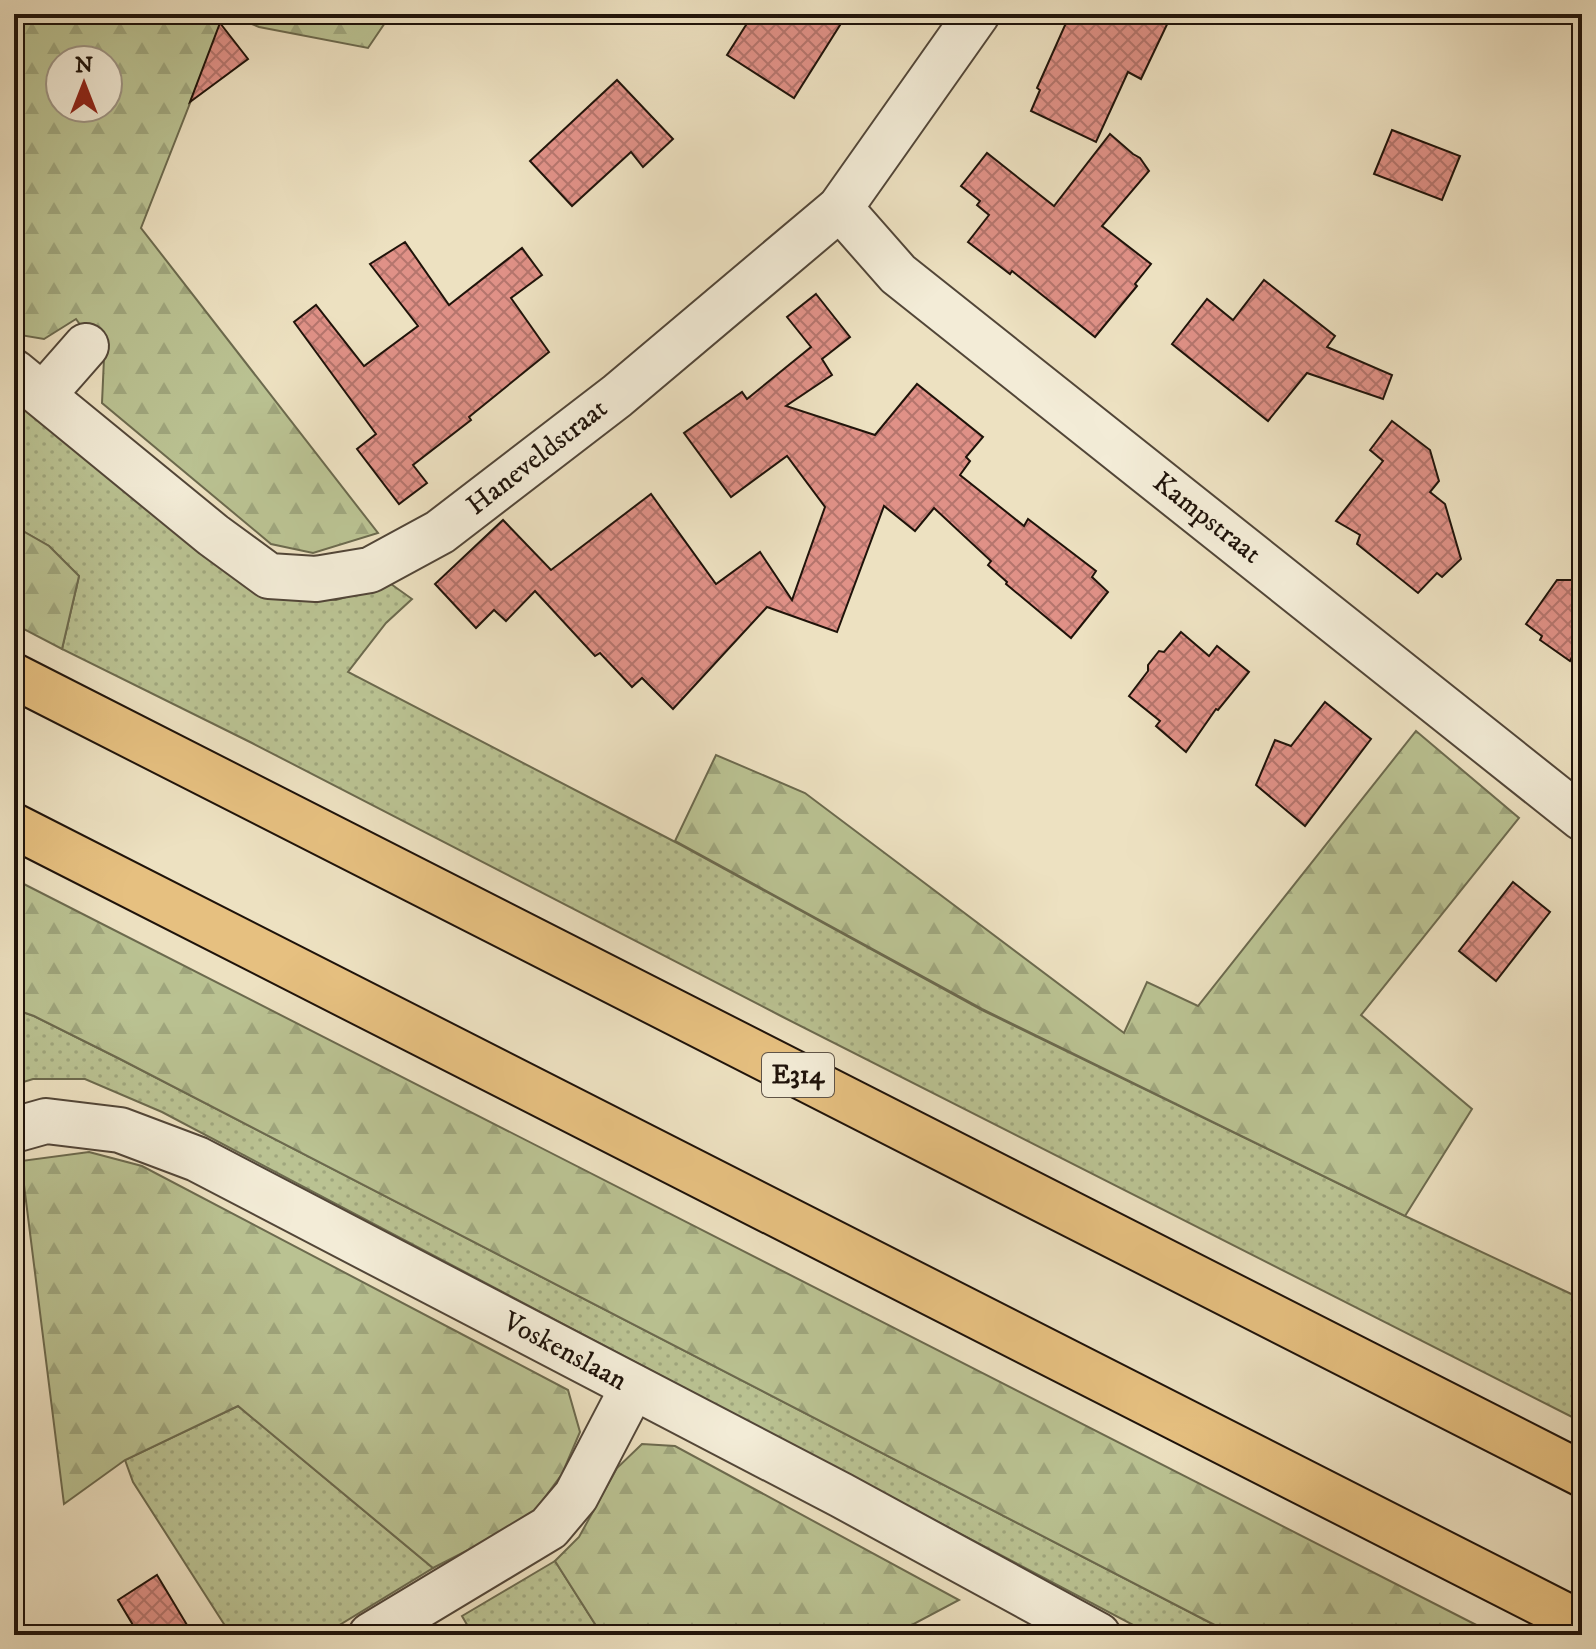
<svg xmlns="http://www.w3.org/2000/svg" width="1596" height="1649" font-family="'IM FELL DW Pica',serif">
	<defs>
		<pattern id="grass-dots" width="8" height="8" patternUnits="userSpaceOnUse" patternTransform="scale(2)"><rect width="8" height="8" fill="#bac292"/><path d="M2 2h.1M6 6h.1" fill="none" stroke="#9fa67d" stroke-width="1.8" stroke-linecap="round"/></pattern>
		<pattern id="forest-firs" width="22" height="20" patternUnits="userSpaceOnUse" patternTransform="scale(2)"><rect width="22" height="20" fill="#bac292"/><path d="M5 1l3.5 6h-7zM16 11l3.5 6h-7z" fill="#9fa67d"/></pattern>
		<pattern id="building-cross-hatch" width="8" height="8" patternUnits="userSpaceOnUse" patternTransform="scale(2)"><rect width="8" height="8" fill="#e09187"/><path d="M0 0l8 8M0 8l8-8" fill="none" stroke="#b5756d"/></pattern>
	</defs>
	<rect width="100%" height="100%" fill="#ede1c1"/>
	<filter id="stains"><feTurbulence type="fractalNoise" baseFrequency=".0025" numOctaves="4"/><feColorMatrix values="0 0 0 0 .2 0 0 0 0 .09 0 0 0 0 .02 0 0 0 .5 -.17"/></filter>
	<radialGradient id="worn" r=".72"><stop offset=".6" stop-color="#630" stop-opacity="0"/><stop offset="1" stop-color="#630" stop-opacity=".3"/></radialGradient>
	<!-- grass -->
	<g fill="url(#grass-dots)" stroke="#6c6a4e" stroke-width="2">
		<path d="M 14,400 L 301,598 L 336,600 L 391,584 L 412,599 L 386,623 L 348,672 L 681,845 L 982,1010 L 1405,1216 L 1582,1299 L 1582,1422 L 781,1016 L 252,743 L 62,649 L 79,576 L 49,546 L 14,526 Z"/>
		<path d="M 14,1009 L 34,1016 L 120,1059 L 1234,1635 L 1152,1635 L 162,1112 L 85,1079 L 33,1079 L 14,1085 Z"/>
		<path d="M 238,1406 L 433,1568 L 323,1635 L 231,1635 L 133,1482 L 125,1460 Z"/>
		<path d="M 555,1561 L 602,1635 L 473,1635 L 462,1616 Z"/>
	</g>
	<!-- forest -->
	<g fill="url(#forest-firs)" stroke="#6c6a4e" stroke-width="2" fill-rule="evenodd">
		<path d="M 14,14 L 225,14 L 141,228 L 378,533 L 313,553 L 271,544 L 102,403 L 104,358 L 76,319 L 44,339 L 14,334 ZM 60,60 L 108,60 L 108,108 L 60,108 Z"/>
		<path d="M 227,14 L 391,14 L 368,48 L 259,27 Z"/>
		<path d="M 14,526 L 49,546 L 79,576 L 62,649 L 14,624 Z"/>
		<path d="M 1416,731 L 1519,818 L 1361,1015 L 1472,1109 L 1405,1216 L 982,1009 L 675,841 L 716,755 L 805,793 L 1124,1033 L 1147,982 L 1198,1006 Z"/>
		<path d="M 14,879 L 1496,1635 L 1234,1635 L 120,1059 L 34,1016 L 14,1009 Z"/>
		<path d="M 89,1152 L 142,1166 L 568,1390 L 580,1432 L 562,1474 L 529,1519 L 433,1568 L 238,1406 L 125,1460 L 64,1504 L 21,1161 Z"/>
		<path d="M 642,1444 L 675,1446 L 959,1600 L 893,1635 L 602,1635 L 555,1561 L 579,1537 L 617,1468 Z"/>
	</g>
	<!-- building -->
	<g fill="url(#building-cross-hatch)" stroke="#1f130a" stroke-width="2">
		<path d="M 753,14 L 847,14 L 794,98 L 727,55 Z"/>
		<path d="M 1070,14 L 1172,14 L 1141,79 L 1128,72 L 1096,142 L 1031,111 L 1040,90 L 1037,88 Z"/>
		<path d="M 220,23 L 248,59 L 190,102 Z"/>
		<path d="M 617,80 L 673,139 L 643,167 L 631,152 L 572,206 L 530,161 Z"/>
		<path d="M 1392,130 L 1460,156 L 1442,200 L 1374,174 Z"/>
		<path d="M 1110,134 L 1133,154 L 1140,158 L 1149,171 L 1102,226 L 1151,264 L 1135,284 L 1137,286 L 1095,337 L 1012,271 L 1010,274 L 968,242 L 989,215 L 977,205 L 980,201 L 961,186 L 987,153 L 1054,206 Z"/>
		<path d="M 405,242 L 449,305 L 522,248 L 542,275 L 511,298 L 549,352 L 469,417 L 471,420 L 413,465 L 427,483 L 399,504 L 357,449 L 376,434 L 294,322 L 316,305 L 364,366 L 418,326 L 370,264 Z"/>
		<path d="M 1264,280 L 1335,336 L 1327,347 L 1392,375 L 1383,399 L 1307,373 L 1268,421 L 1172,344 L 1207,299 L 1233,320 Z"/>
		<path d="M 816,294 L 850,337 L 822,359 L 832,375 L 786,406 L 875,435 L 917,384 L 983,437 L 966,457 L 970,461 L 960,475 L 1024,526 L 1028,519 L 1096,571 L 1092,577 L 1108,592 L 1071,638 L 1006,584 L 1007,582 L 988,565 L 991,561 L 934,508 L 915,531 L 884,506 L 837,632 L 767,607 L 673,709 L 642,678 L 632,687 L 600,653 L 595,656 L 535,591 L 506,621 L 494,610 L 476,628 L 435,584 L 503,520 L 551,570 L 651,494 L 716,584 L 760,552 L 792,600 L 825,507 L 787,456 L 731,497 L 684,433 L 742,392 L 747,399 L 811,347 L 787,317 Z"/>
		<path d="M 1392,421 L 1430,450 L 1439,481 L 1430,492 L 1445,504 L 1461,559 L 1442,577 L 1437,573 L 1418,593 L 1357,544 L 1360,535 L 1336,521 L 1383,461 L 1370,450 Z"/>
		<path d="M 1557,580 L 1582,580 L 1582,639 L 1570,661 L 1540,640 L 1542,636 L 1526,624 Z"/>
		<path d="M 1181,632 L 1209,656 L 1217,646 L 1249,672 L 1218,710 L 1216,709 L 1186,752 L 1156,726 L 1160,721 L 1129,696 L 1148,671 L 1148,665 L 1159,651 L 1164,652 Z"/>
		<path d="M 1325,702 L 1371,739 L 1305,826 L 1256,785 L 1275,740 L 1291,746 Z"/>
		<path d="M 1513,882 L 1550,912 L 1496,981 L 1459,951 Z"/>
		<path d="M 157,1575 L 193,1635 L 139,1635 L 118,1600 Z"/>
	</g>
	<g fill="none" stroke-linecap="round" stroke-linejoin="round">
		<defs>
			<g id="minor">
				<path d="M 840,208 L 898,274 L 1582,818"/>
				<path d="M 14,372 L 213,535 L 269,576 L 316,579 L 370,570 L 440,532 L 617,396 L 840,208 L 977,14"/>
				<path d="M 43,395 L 86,346"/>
				<path d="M 14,1130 L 46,1121 L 120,1130 L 197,1159 L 841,1495 L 1098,1635"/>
				<path d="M 371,1635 L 549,1528 L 576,1496 L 633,1387"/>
			</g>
			<g id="highway">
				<path d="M 14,676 L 1582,1474"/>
				<path d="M 14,826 L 1582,1624"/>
			</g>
		</defs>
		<!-- minor casing -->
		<use href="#minor" stroke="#524638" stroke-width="48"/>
		<!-- highway casing -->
		<use href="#highway" stroke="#1f130a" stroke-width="48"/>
		<!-- minor -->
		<use href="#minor" stroke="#f3ecd7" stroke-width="44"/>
		<!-- highway -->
		<use href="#highway" stroke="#e6c080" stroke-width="44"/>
	</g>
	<g text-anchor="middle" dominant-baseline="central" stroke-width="6" stroke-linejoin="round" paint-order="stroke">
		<!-- shield labels -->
		<rect fill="#f3ecd7" stroke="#5f5448" stroke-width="2" x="762" y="1053" width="72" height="44" rx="6"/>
		<g font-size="26" font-weight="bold" fill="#1f130a">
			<text x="798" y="1075">E314</text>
		</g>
		<!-- street labels -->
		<g font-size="28" fill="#1f130a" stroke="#f3ecd7">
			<text transform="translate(537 457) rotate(-38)">Haneveldstraat</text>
			<text transform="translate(1207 518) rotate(38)">Kampstraat</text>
			<text transform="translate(565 1351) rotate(28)">Voskenslaan</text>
		</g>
	</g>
	<!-- margin -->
	<rect width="1596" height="1649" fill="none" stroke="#ede1c1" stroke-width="48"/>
	<rect x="16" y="16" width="1564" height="1617" fill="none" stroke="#1f130a" stroke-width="4"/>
	<rect x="24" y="24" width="1548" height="1601" fill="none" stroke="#1f130a" stroke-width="2"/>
	<!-- north arrow -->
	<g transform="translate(84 84)"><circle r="38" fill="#f3ecd7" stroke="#9e9585" stroke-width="2"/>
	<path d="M0-6L14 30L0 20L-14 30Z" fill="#8f2418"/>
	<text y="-12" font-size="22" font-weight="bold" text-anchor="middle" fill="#1f130a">N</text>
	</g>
	<rect width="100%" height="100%" filter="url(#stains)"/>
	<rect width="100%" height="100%" fill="url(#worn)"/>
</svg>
